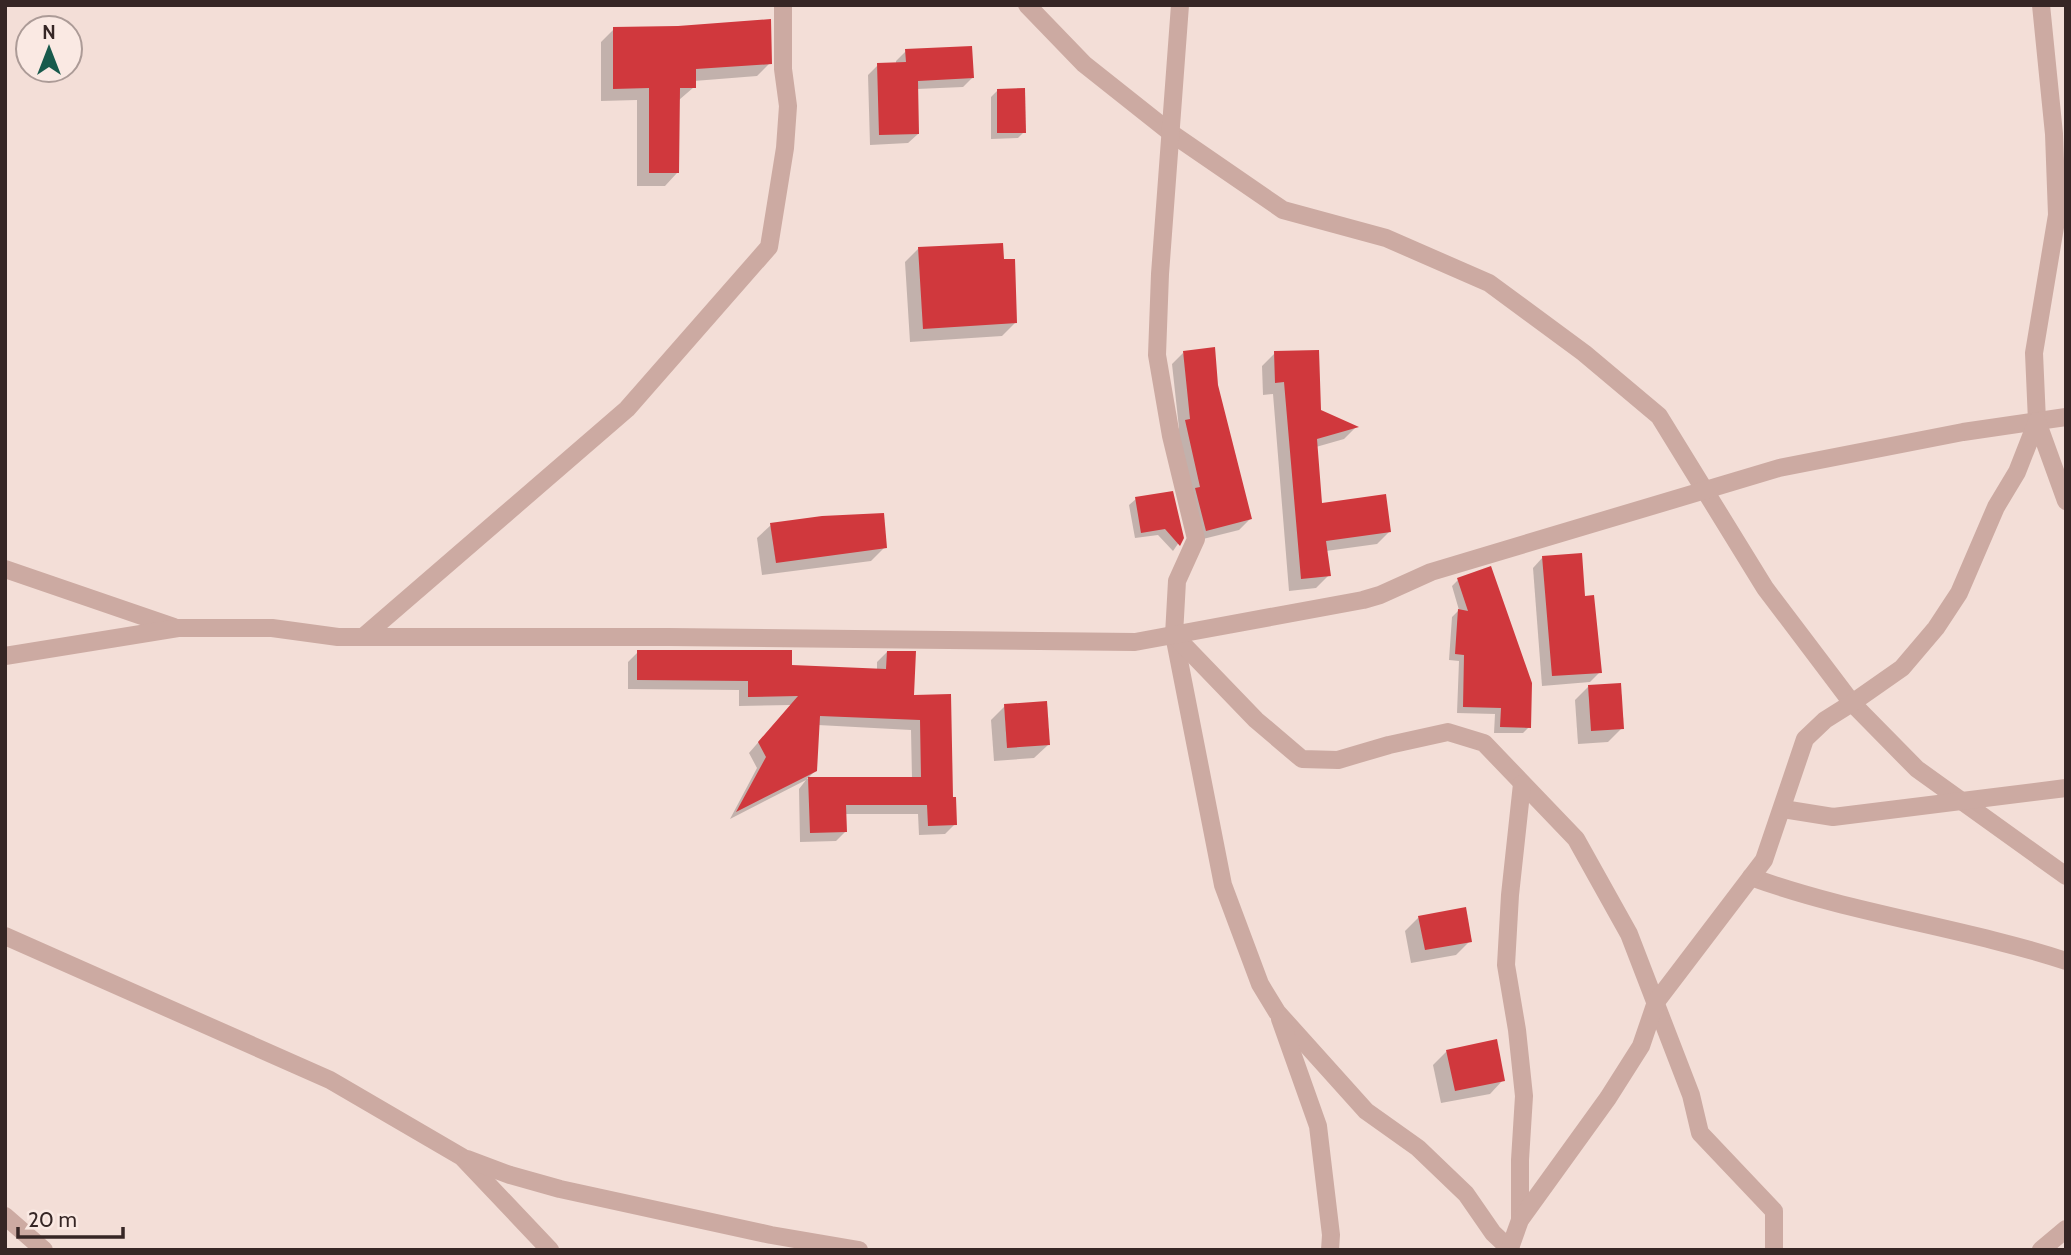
<svg xmlns="http://www.w3.org/2000/svg" width="2071" height="1255" font-family="Cabin,sans-serif">
	<rect width="100%" height="100%" fill="#f3ded7"/>
	<!-- shadow -->
	<g fill="#0003" fill-rule="evenodd">
		<path d="M 614,29 L 770,63 L 757,76 L 694,81 L 694,87 L 679,100 L 677,173 L 665,186 L 637,186 L 637,100 L 601,101 L 601,42 Z"/>
		<path d="M 906,51 L 973,77 L 963,87 L 917,89 L 918,134 L 908,143 L 870,145 L 868,75 L 878,65 L 896,64 L 896,61 Z"/>
		<path d="M 997,91 L 1024,132 L 1018,138 L 991,139 L 991,97 Z"/>
		<path d="M 919,248 L 1003,261 L 1015,323 L 1002,336 L 910,342 L 905,262 Z"/>
		<path d="M 1183,353 L 1250,519 L 1239,530 L 1195,541 L 1175,433 L 1179,428 L 1172,364 Z"/>
		<path d="M 1275,353 L 1320,411 L 1356,427 L 1344,439 L 1316,447 L 1320,505 L 1390,531 L 1377,544 L 1326,551 L 1329,575 L 1316,588 L 1289,591 L 1273,394 L 1263,395 L 1262,366 Z"/>
		<path d="M 1136,499 L 1182,538 L 1173,551 L 1158,535 L 1135,538 L 1129,505 Z"/>
		<path d="M 771,525 L 885,547 L 871,561 L 762,575 L 757,538 Z"/>
		<path d="M 1543,557 L 1584,598 L 1600,672 L 1590,682 L 1542,686 L 1533,568 Z"/>
		<path d="M 1458,580 L 1529,727 L 1523,733 L 1494,733 L 1495,714 L 1457,713 L 1459,661 L 1449,660 L 1452,617 L 1459,610 L 1452,586 Z"/>
		<path d="M 638,652 L 791,666 L 877,670 L 877,662 L 887,652 L 912,696 L 951,799 L 955,824 L 945,834 L 919,835 L 918,814 L 845,814 L 846,831 L 836,841 L 800,842 L 799,789 L 806,780 L 730,819 L 757,768 L 749,753 L 791,705 L 739,706 L 739,690 L 628,689 L 628,662 ZM 818,725 L 911,730 L 912,779 L 807,779 L 815,771 Z"/>
		<path d="M 1589,686 L 1622,728 L 1608,742 L 1578,744 L 1575,700 Z"/>
		<path d="M 1005,706 L 1048,745 L 1034,758 L 994,761 L 991,720 Z"/>
		<path d="M 1419,917 L 1470,941 L 1456,955 L 1411,963 L 1405,931 Z"/>
		<path d="M 1447,1051 L 1503,1080 L 1490,1094 L 1441,1103 L 1433,1065 Z"/>
	</g>
	<!-- building -->
	<g fill="#d0383d">
		<path d="M 771,19 L 772,64 L 696,69 L 696,88 L 680,88 L 679,173 L 649,173 L 649,88 L 613,89 L 613,27 L 678,26 Z"/>
		<path d="M 972,46 L 974,78 L 918,81 L 919,134 L 879,135 L 877,63 L 906,62 L 905,49 Z"/>
		<path d="M 1025,88 L 1026,133 L 997,133 L 997,89 Z"/>
		<path d="M 1003,243 L 1004,259 L 1015,259 L 1017,323 L 923,329 L 918,247 Z"/>
		<path d="M 1215,347 L 1218,385 L 1252,519 L 1206,531 L 1195,488 L 1200,487 L 1185,420 L 1190,419 L 1183,351 Z"/>
		<path d="M 1319,350 L 1321,410 L 1359,427 L 1317,439 L 1322,503 L 1386,494 L 1391,532 L 1326,541 L 1331,576 L 1301,579 L 1284,382 L 1275,383 L 1274,351 Z"/>
		<path d="M 1173,491 L 1184,538 L 1180,546 L 1165,529 L 1141,533 L 1135,497 Z"/>
		<path d="M 884,513 L 887,548 L 776,563 L 770,523 L 822,516 Z"/>
		<path d="M 1582,553 L 1585,596 L 1594,595 L 1602,673 L 1552,676 L 1542,556 Z"/>
		<path d="M 1491,566 L 1532,683 L 1531,728 L 1500,727 L 1501,708 L 1463,707 L 1464,655 L 1455,654 L 1458,609 L 1468,611 L 1457,578 Z"/>
		<path d="M 637,650 L 792,650 L 792,665 L 886,669 L 887,651 L 916,651 L 914,695 L 951,694 L 953,797 L 956,797 L 957,825 L 928,826 L 927,805 L 846,805 L 847,832 L 810,833 L 808,777 L 921,777 L 920,720 L 820,716 L 817,771 L 736,812 L 766,757 L 758,742 L 798,696 L 748,697 L 748,681 L 637,680 Z"/>
		<path d="M 1621,683 L 1624,729 L 1591,731 L 1588,685 Z"/>
		<path d="M 1047,701 L 1050,745 L 1007,748 L 1004,704 Z"/>
		<path d="M 1466,907 L 1472,942 L 1425,950 L 1418,916 Z"/>
		<path d="M 1497,1039 L 1505,1081 L 1455,1091 L 1446,1050 Z"/>
	</g>
	<g fill="none" stroke-linecap="round" stroke-linejoin="round">
		<!-- street -->
		<g stroke="#ccaaa2" stroke-width="18">
			<path d="M 1027,5 L 1084,64 L 1171,133 L 1283,210 L 1386,238 L 1489,283 L 1584,353 L 1659,416 L 1765,588 L 1852,703 L 1917,769 L 2066,876"/>
			<path d="M 1180,5 L 1160,274 L 1157,355 L 1171,436 L 1196,539 L 1177,581 L 1174,635 L 1223,885 L 1260,984 L 1277,1012 L 1366,1111 L 1418,1148 L 1466,1194 L 1493,1233 L 1511,1250"/>
			<path d="M 2037,421 L 2034,353 L 2057,215 L 2054,134 L 2041,5"/>
			<path d="M 5,569 L 174,627"/>
			<path d="M 1174,635 L 1256,720 L 1302,759 L 1338,760 L 1389,745 L 1448,732 L 1484,743 L 1576,839 L 1629,934 L 1691,1095 L 1700,1133 L 1774,1211 L 1774,1250"/>
			<path d="M 363,637 L 627,409 L 769,247 L 785,148 L 788,106 L 783,69 L 783,5"/>
			<path d="M 5,656 L 178,628 L 272,628 L 338,637 L 669,637 L 1135,642 L 1363,600 L 1380,595 L 1431,572 L 1779,468 L 1963,432 L 2066,417"/>
			<path d="M 1783,809 L 1833,817 L 2066,788"/>
			<path d="M 1751,877 C 1853,914 1962,927 2066,961"/>
			<path d="M 5,936 L 330,1080 L 462,1157 L 550,1250"/>
			<path d="M 1280,1019 L 1318,1126 L 1331,1235 L 1330,1250"/>
			<path d="M 467,1159 L 510,1175 L 560,1189 L 771,1235 L 859,1250"/>
			<path d="M 5,1216 L 44,1250"/>
			<path d="M 1520,1220 L 1520,1160 L 1524,1096 L 1517,1030 L 1506,965 L 1510,895 L 1522,784"/>
			<path d="M 1510,1248 L 1520,1220 L 1608,1098 L 1641,1046 L 1656,1002 L 1764,860 L 1805,739 L 1825,720 L 1852,703 L 1902,668 L 1936,628 L 1959,593 L 1996,507 L 2017,472 L 2037,421 L 2066,501"/>
			<path d="M 2041,1250 L 2066,1229"/>
		</g>
	</g>
	<!-- border -->
	<rect width="2071" height="1255" fill="none" stroke="#362625" stroke-width="14"/>
	<!-- north arrow -->
	<g transform="translate(49 49)"><circle r="33" fill="#fae9e3" stroke="#ac9b97" stroke-width="2"/>
	<path d="M0-5L12 26L0 18L-12 26Z" fill="#185a4c"/>
	<text y="-10" font-size="19" font-weight="bold" text-anchor="middle" fill="#362625">N</text>
	</g>
	<!-- scale -->
	<path d="M18 1227v10h105v-10" fill="none" stroke="#362625" stroke-width="3.5"/>
	<text x="28" y="1227" font-size="21" fill="#362625" stroke="#fae9e3" stroke-width="5" paint-order="stroke">20 m</text>
</svg>
